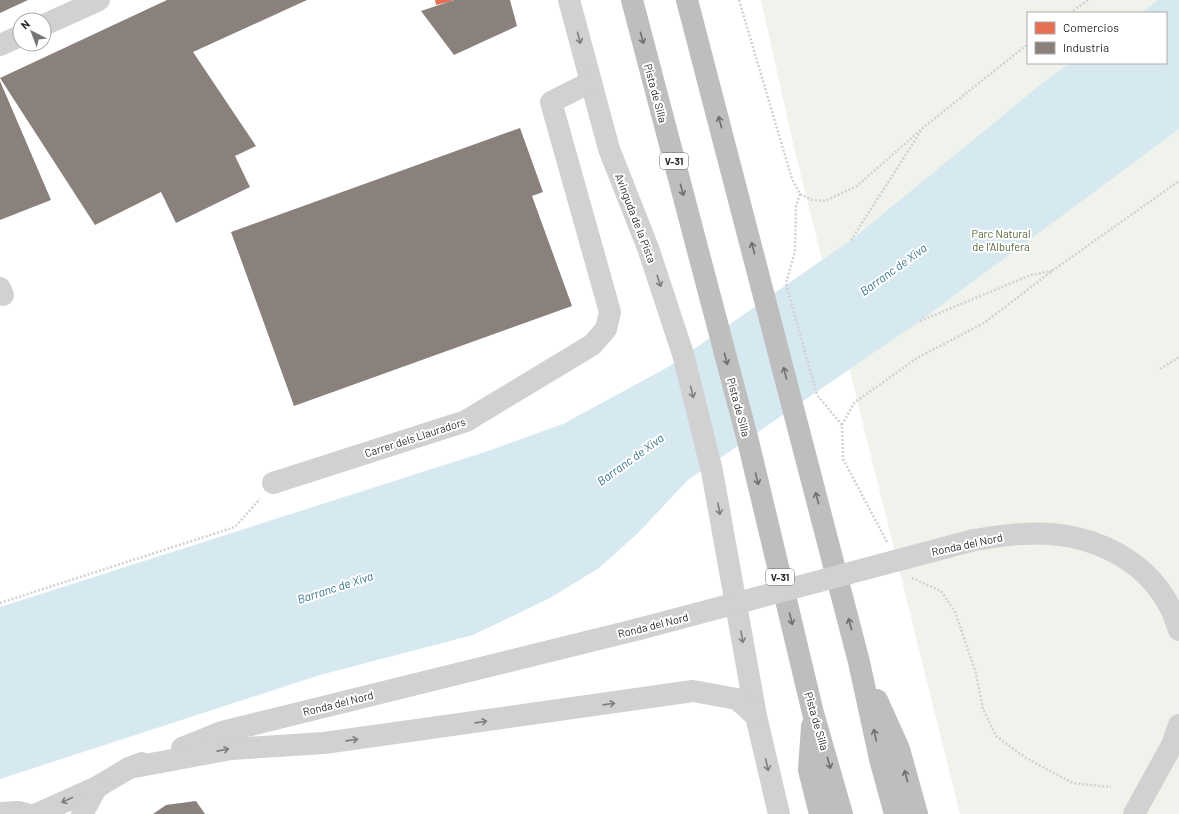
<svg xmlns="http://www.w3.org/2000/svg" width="1179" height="814" font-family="Barlow,sans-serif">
	<rect width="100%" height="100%" fill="#fff"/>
	<!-- green -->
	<path fill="#f0f3eb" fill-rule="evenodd" d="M 761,0 L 1179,0 L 1179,814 L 960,814 L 793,143 ZM 1028,13 L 1166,13 L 1166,63 L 1028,63 Z"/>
	<!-- water -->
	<path fill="#d6e9f1" d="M 1158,0 L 1179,0 L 1179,129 L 920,321 L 688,480 L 637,534 L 599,568 L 550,598 L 473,635 L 320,675 L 0,779 L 0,607 L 488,451 L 563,424 L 668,367 L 851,240 L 1045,81 L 1070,63 L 1166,63 L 1166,13 L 1140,13 Z"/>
	<!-- shops -->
	<path fill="#e76f51" d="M 435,0 L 452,0 L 452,1 L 436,5 Z"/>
	<!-- industry -->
	<g fill="#8a817c">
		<path d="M 0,0 L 28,0 L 0,13 Z"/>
		<path d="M 167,0 L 307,0 L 193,52 L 256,146 L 235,156 L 250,187 L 176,223 L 161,192 L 95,225 L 0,78 Z"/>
		<path d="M 510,0 L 517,26 L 454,55 L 421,11 L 454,0 Z"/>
		<path d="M 0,81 L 51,200 L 0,220 Z"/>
		<path d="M 520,128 L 543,192 L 532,196 L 572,306 L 294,406 L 231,232 Z"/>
		<path d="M 196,801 L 205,814 L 153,814 L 166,805 Z"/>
	</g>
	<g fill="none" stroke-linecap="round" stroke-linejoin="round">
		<!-- path -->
		<g stroke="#d1d1d1" stroke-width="2.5" stroke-dasharray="2 2" stroke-linecap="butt">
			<path d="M 739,0 L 792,179 L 800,194 L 812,200 L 825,201 L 857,186 L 924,127 L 1028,44"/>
			<path d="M 1070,13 L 1088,0"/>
			<path d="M 800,194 L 796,206 L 795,251 L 786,284 L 817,395 L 842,425"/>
			<path d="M 851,240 L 921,131"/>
			<path d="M 920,321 L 1031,275 L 1052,271"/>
			<path d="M 1160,369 L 1179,357"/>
			<path d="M 887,542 L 843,459 L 842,425 L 854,403 L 917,358 L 984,323 L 1052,271 L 1179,181"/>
			<path d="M 912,578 L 941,591 L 955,612 L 976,673 L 983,709 L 996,736 L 1026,758 L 1073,783 L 1111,787"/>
			<path d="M 0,603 L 235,527 L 260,499"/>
		</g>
		<!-- minor -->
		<g stroke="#d1d1d1" stroke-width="22">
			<path d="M 569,0 L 609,149 L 648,248 L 683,354 L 712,471 L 756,716 L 779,814"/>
			<path d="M 44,25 L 99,0"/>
			<path d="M 0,45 L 20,36"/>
			<path d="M 0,288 L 3,295"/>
			<path d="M 273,483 L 466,421 L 592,345 L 606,329 L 610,312 L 551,102 L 591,82"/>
			<path d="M 974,540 C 990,538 1006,534 1023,534 C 1081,530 1142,553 1170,607 C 1174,614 1176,623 1179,630"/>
			<path d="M 182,748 L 222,732 L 639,629"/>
			<path d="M 129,768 L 231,749 L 324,743 L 693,691 L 737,699 L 756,716"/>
			<path d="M 0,813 L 18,812 L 26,814"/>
			<path d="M 37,814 L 97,787 L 129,768 L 142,763"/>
			<path d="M 82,814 L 97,787"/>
			<path d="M 1134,814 L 1172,745 L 1179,725"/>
		</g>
		<!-- highway -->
		<g stroke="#bebebe" stroke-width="22">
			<path d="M 632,0 L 748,441 L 813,713 L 842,814"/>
			<path d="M 687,0 L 859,662 L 880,759 L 895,814"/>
			<path d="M 877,700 L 899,749 L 917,814"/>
			<path d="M 812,726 L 809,770 L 820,814"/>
		</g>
		<!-- minor-bridge -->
		<path stroke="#d1d1d1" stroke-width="22" d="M 639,629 L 974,540"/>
	</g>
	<!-- one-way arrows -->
	<defs><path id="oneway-shaft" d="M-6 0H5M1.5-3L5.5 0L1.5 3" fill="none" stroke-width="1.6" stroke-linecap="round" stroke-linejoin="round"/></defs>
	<g stroke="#7e7e7e">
		<use href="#oneway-shaft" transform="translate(579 38) rotate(75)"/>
		<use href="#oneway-shaft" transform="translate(659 281) rotate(72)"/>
		<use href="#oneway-shaft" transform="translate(692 392) rotate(76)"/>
		<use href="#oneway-shaft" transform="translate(719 509) rotate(80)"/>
		<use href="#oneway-shaft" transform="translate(742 637) rotate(80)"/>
		<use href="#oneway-shaft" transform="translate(609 704) rotate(-8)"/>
		<use href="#oneway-shaft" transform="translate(481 722) rotate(-8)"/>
		<use href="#oneway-shaft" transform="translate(352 740) rotate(-8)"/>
		<use href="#oneway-shaft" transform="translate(223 750) rotate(-11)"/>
		<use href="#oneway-shaft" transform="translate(767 765) rotate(77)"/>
		<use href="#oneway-shaft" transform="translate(67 800) rotate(156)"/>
	</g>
	<g stroke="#6e6e6e">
		<use href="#oneway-shaft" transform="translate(642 38) rotate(75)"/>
		<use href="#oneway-shaft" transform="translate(720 122) rotate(-105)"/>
		<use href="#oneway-shaft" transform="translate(682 190) rotate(75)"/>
		<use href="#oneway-shaft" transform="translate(753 248) rotate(-105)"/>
		<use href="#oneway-shaft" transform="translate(726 359) rotate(75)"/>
		<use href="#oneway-shaft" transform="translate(785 373) rotate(-104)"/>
		<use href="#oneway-shaft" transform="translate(757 479) rotate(76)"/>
		<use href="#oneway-shaft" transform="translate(817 498) rotate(-105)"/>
		<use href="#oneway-shaft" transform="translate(791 619) rotate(76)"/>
		<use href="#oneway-shaft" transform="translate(850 624) rotate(-105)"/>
		<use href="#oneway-shaft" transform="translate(875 735) rotate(-102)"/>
		<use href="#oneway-shaft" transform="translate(829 763) rotate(74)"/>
		<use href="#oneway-shaft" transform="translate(906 776) rotate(-105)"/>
	</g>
	<g text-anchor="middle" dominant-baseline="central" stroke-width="4" stroke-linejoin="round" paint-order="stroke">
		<!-- shield labels -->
		<g fill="#fff" stroke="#6b6b6b" stroke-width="1">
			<rect x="660" y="153" width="28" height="16" rx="3"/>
			<rect x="766" y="569" width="28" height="16" rx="3"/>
		</g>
		<g font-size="10" font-weight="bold" fill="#2c2c2c">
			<text x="674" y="161">V-31</text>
			<text x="780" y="577">V-31</text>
		</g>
		<!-- street labels -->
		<g font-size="11" fill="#2c2c2c" stroke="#fff">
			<text transform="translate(656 93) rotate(75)">Pista de Silla</text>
			<text transform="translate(636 218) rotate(69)">Avinguda de la Pista</text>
			<text transform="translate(739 407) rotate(75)">Pista de Silla</text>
			<text transform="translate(415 437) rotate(-18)">Carrer dels Llauradors</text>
			<text transform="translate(967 544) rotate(-12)">Ronda del Nord</text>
			<text transform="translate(653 625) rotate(-14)">Ronda del Nord</text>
			<text transform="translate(338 703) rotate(-14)">Ronda del Nord</text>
			<text transform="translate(817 721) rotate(74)">Pista de Silla</text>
		</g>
		<!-- park labels -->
		<g font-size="11" fill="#54683a" stroke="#fff">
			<text x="1001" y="233">Parc Natural<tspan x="1001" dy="13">de l'Albufera</tspan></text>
		</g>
		<!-- water labels -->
		<g font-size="12" font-style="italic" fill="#3b758e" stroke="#fff">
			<text transform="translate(893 269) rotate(-36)">Barranc de Xiva</text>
			<text transform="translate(630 459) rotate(-36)">Barranc de Xiva</text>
			<text transform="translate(335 587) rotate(-18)">Barranc de Xiva</text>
		</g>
	</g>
	<!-- legend -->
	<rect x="1027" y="12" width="140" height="52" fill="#ffffff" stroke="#ababab"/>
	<rect x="1035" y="22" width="20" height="12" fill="#e76f51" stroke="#ababab"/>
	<text x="1063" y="32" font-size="12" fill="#2c2c2c">Comercios</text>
	<rect x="1035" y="42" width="20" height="12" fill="#8a817c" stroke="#ababab"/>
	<text x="1063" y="52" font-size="12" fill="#2c2c2c">Industria</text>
	<!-- north arrow -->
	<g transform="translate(32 32) rotate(318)"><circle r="19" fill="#ffffff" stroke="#ababab"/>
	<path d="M0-3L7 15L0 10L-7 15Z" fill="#767676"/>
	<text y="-6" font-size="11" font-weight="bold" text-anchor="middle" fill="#2c2c2c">N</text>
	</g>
</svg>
